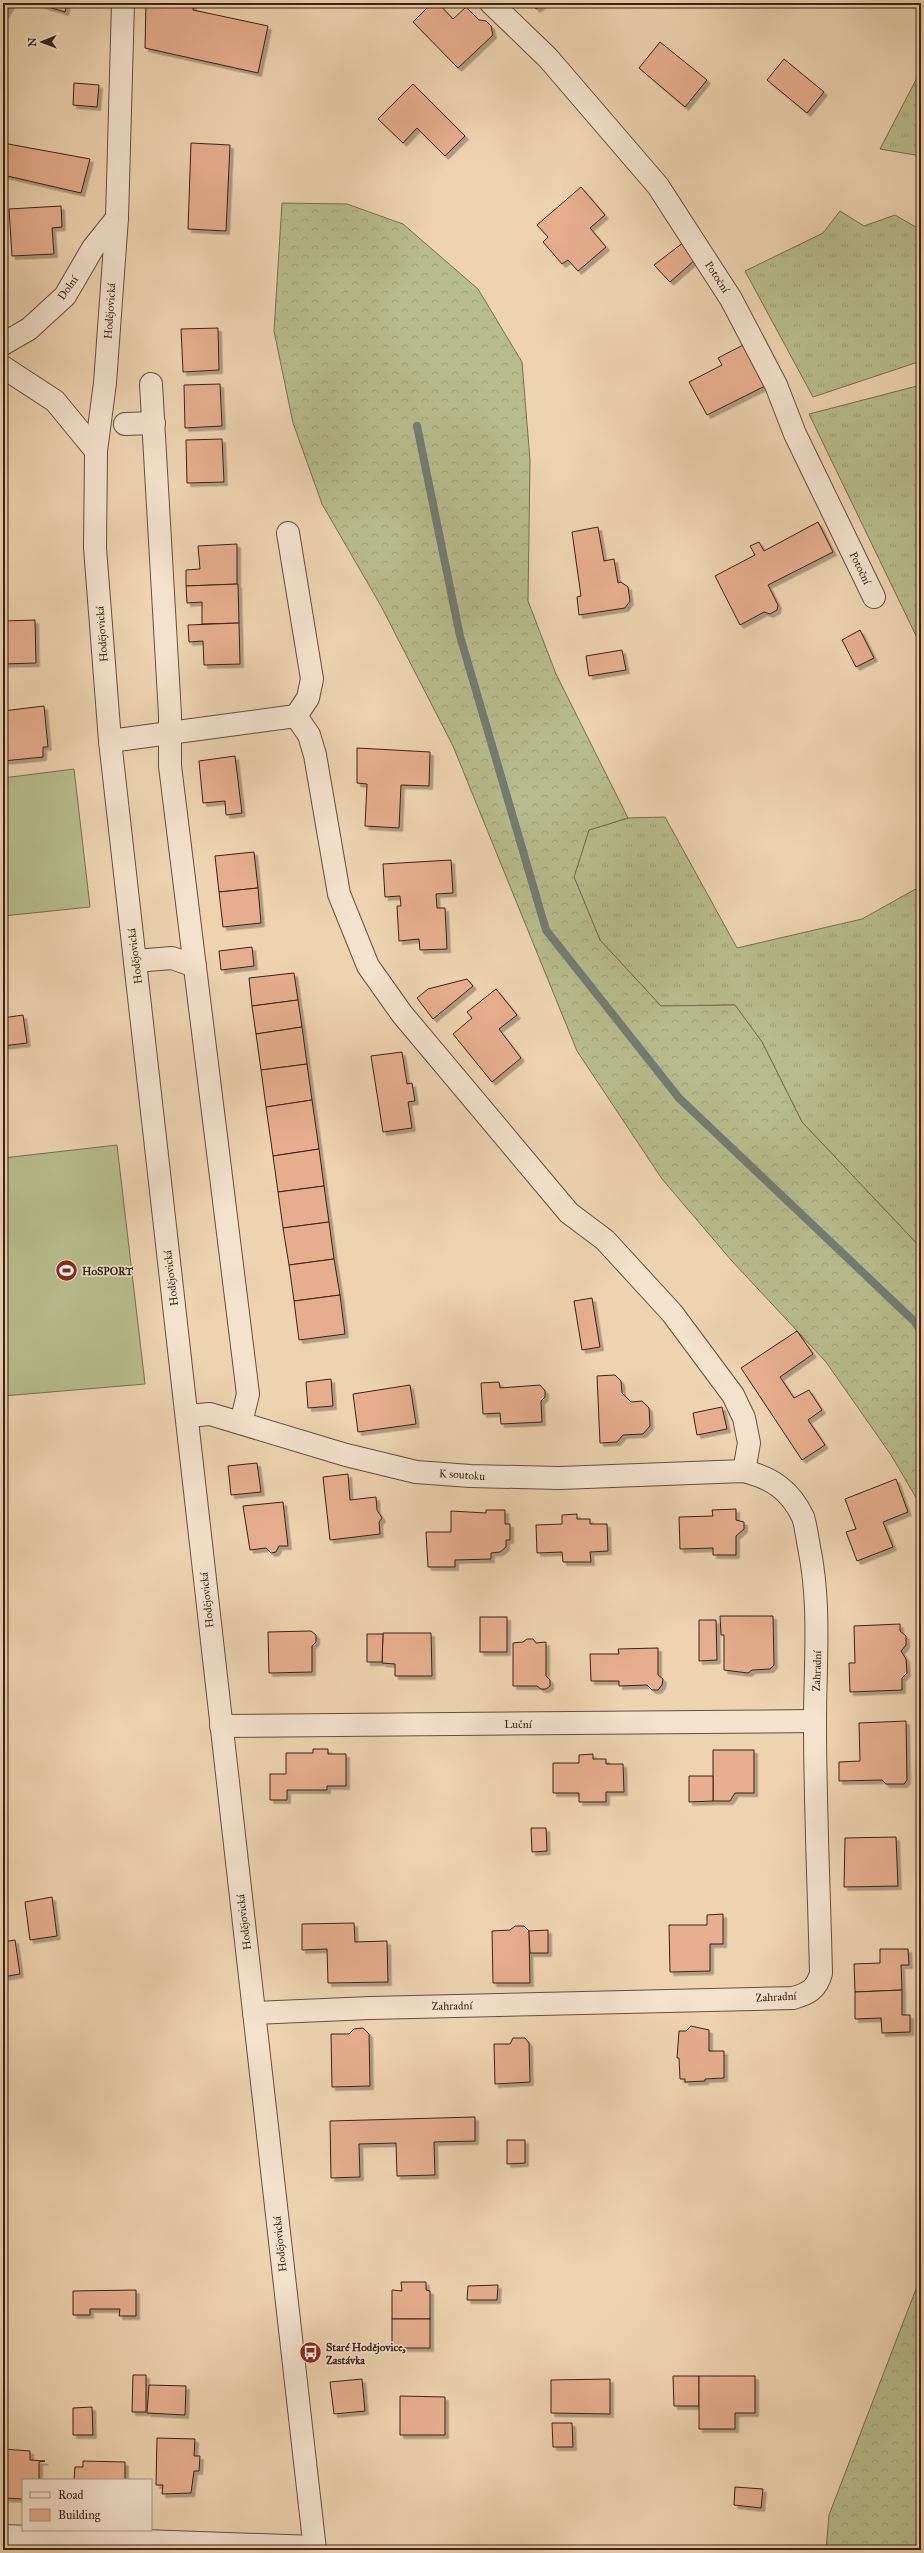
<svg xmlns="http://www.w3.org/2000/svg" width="924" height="2553" font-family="'IM FELL Great Primer',serif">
	<defs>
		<pattern id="grass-tufts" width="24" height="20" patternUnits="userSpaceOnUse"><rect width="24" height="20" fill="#b7bc8c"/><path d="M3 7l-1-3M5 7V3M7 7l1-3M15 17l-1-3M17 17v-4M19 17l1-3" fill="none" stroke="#9ea178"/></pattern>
		<pattern id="forest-crowns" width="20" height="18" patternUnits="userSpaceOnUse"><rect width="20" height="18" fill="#b7bc8c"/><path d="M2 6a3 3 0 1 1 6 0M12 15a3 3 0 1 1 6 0" fill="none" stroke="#9ea178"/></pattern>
		<filter id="shadow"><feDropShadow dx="3.5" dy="3.5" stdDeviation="0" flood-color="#0004"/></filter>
	</defs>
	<rect width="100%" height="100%" fill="#edd3b0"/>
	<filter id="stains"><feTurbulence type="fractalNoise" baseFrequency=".005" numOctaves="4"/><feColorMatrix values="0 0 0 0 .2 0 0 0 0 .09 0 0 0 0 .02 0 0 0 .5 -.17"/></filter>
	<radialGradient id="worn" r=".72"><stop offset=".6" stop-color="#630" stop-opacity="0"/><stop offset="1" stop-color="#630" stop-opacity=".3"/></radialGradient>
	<!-- grass -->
	<g fill="url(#grass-tufts)" stroke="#797050">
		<path d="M 919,74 L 921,75 L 921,156 L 880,149 Z"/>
		<path d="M 840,211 L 864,226 L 895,215 L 921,230 L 921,361 L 813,397 L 745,271 L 823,233 Z"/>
		<path d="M 921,385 L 921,646 L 809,414 Z"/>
		<path d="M 665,817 L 737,948 L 862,919 L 921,886 L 921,1248 L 802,1122 L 762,1042 L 735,1005 L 661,1006 L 600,940 L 574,877 L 589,830 L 628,818 Z"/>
	</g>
	<!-- forest -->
	<g fill="url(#forest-crowns)" stroke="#797050">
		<path d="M 282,203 L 347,204 L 403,224 L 478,289 L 522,362 L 530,460 L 528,601 L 556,674 L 628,818 L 589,830 L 574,877 L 600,940 L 661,1006 L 735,1005 L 762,1042 L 802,1122 L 921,1248 L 921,1506 L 891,1455 L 826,1362 L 731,1260 L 662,1179 L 577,1051 L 453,746 L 381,606 L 322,504 L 293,423 L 274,331 Z"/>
		<path d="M 921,2276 L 921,2550 L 826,2550 L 829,2515 Z"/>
	</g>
	<!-- pitch -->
	<g fill="#b7bc8c" stroke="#797050">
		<path d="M 74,769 L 90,907 L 3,916 L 3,778 Z"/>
		<path d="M 117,1145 L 145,1384 L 3,1396 L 3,1158 Z"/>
	</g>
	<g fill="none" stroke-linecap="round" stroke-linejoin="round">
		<!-- stream -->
		<path stroke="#747c73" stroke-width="8" d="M 417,426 L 460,636 L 546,930 L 679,1098 L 915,1322 L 921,1331"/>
	</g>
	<!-- building -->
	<g fill="#e6ae8e" stroke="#3b2315" filter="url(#shadow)">
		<path d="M 3,3 L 12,3 L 3,18 Z"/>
		<path d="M 35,3 L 67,3 L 65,12 Z"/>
		<path d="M 146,3 L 193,3 L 193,10 L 268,26 L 258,73 L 145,48 Z"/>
		<path d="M 432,3 L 438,3 L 453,19 L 466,7 L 479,20 L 486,21 L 491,26 L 493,35 L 458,68 L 413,22 Z"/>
		<path d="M 532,3 L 546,3 L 536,9 Z"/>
		<path d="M 660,42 L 707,80 L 685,107 L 639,68 Z"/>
		<path d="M 784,59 L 824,92 L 807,113 L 767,80 Z"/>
		<path d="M 74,83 L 99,85 L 97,107 L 73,105 Z"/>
		<path d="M 413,84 L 465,136 L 445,156 L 417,128 L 403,143 L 378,119 Z"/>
		<path d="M 3,143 L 90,159 L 81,193 L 3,175 Z"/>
		<path d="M 191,143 L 230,145 L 226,231 L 188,229 Z"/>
		<path d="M 581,187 L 605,215 L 590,228 L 606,247 L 578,271 L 568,260 L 562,264 L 543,242 L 548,237 L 537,225 Z"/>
		<path d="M 61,206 L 62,227 L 52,228 L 54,254 L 12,256 L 9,209 Z"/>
		<path d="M 684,242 L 695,260 L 670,282 L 654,265 Z"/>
		<path d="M 218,328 L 219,370 L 183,372 L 181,329 Z"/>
		<path d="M 747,343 L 769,384 L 707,415 L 689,382 L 722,365 L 718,358 Z"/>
		<path d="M 220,384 L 222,426 L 185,428 L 184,385 Z"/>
		<path d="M 222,439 L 224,482 L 187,483 L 186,440 Z"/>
		<path d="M 818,522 L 833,552 L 768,585 L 778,605 L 777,610 L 770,614 L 764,612 L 740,625 L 715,576 L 755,555 L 750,546 L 759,542 L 764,551 Z"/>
		<path d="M 598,527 L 604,561 L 614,559 L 618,583 L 621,582 L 628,587 L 630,601 L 625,608 L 579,615 L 577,597 L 581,596 L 572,532 Z"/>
		<path d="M 237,544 L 237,584 L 186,586 L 186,570 L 200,569 L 198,546 Z"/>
		<path d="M 238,584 L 239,623 L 202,624 L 202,602 L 187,603 L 186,586 Z"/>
		<path d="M 35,620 L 36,663 L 3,664 L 3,621 Z"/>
		<path d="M 239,623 L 240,664 L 204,665 L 203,641 L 189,642 L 188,625 Z"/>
		<path d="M 860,630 L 874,658 L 856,667 L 842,640 Z"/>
		<path d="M 622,650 L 626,670 L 589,676 L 586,656 Z"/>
		<path d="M 44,706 L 48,747 L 43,747 L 43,757 L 3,761 L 3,711 Z"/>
		<path d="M 357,748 L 430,752 L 429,786 L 401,785 L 399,828 L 365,826 L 367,784 L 357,783 Z"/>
		<path d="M 235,756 L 242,813 L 226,815 L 225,801 L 203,803 L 199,761 Z"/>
		<path d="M 254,852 L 258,888 L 219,892 L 215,856 Z"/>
		<path d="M 451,860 L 453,893 L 436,894 L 437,908 L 445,908 L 447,949 L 420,950 L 419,939 L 399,941 L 397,906 L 401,906 L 400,896 L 385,897 L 383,864 Z"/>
		<path d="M 258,888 L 261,923 L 223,927 L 219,892 Z"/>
		<path d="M 252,947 L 254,966 L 221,970 L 219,951 Z"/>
		<path d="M 294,973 L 298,1000 L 252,1006 L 249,978 Z"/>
		<path d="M 467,979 L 473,986 L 433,1019 L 417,998 L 428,989 Z"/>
		<path d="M 496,989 L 517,1015 L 499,1029 L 521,1058 L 492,1082 L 453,1034 L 472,1018 L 467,1012 Z"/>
		<path d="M 298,1000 L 302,1027 L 256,1034 L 252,1006 Z"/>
		<path d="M 23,1015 L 27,1043 L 3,1046 L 3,1018 Z"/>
		<path d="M 302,1027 L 307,1064 L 261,1070 L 256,1034 Z"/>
		<path d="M 402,1052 L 407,1084 L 412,1083 L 415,1101 L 408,1102 L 412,1128 L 383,1132 L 371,1056 Z"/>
		<path d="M 307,1064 L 312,1100 L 266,1107 L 261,1070 Z"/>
		<path d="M 312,1100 L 319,1149 L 273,1156 L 266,1107 Z"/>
		<path d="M 319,1149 L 324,1186 L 278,1192 L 273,1156 Z"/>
		<path d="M 324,1186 L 329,1222 L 283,1228 L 278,1192 Z"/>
		<path d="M 329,1222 L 334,1259 L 289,1265 L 283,1228 Z"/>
		<path d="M 334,1259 L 340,1295 L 294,1301 L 289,1265 Z"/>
		<path d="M 340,1295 L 345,1334 L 299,1340 L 294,1301 Z"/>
		<path d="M 592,1298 L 600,1347 L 582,1350 L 574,1301 Z"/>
		<path d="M 797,1331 L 813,1354 L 780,1377 L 794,1398 L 809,1390 L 822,1410 L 808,1420 L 825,1445 L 802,1460 L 741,1368 Z"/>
		<path d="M 615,1375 L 621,1381 L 622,1393 L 631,1402 L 642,1401 L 649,1408 L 650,1426 L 643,1434 L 623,1435 L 617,1442 L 600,1443 L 597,1376 Z"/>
		<path d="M 331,1379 L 333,1406 L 308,1408 L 306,1382 Z"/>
		<path d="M 499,1382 L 500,1388 L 540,1385 L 545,1391 L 545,1397 L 541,1401 L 542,1422 L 501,1424 L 500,1413 L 483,1414 L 481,1383 Z"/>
		<path d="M 410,1385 L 416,1424 L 358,1432 L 353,1394 Z"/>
		<path d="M 722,1407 L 727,1429 L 697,1435 L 693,1413 Z"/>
		<path d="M 257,1463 L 261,1492 L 231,1495 L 228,1466 Z"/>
		<path d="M 348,1474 L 350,1500 L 376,1497 L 377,1510 L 382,1518 L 379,1522 L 380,1534 L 330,1540 L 323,1477 Z"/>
		<path d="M 896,1479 L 908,1512 L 883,1522 L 893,1547 L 857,1561 L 846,1532 L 856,1529 L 845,1499 Z"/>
		<path d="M 283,1502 L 288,1546 L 279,1546 L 276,1552 L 271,1553 L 266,1548 L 250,1550 L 243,1506 Z"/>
		<path d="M 736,1509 L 736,1520 L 744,1522 L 744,1529 L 736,1536 L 736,1555 L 713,1555 L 713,1548 L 680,1549 L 679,1517 L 713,1516 L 712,1510 Z"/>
		<path d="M 486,1510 L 505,1510 L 505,1524 L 510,1524 L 510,1540 L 506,1540 L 506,1547 L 500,1552 L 491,1553 L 491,1559 L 455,1560 L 455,1567 L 428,1567 L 426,1532 L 451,1532 L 451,1511 L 486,1513 Z"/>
		<path d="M 577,1514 L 577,1519 L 590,1519 L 590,1524 L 607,1524 L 608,1551 L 590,1552 L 591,1562 L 563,1562 L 562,1552 L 537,1553 L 536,1525 L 562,1524 L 562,1515 Z"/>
		<path d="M 720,1616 L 773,1616 L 774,1665 L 770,1669 L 752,1670 L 748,1673 L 724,1670 L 724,1635 L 721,1635 Z"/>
		<rect x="480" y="1617" width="27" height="35"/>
		<path d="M 699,1620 L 716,1620 L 717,1660 L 699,1661 Z"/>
		<path d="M 900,1624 L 900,1631 L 906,1636 L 906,1645 L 901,1651 L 906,1659 L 907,1673 L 902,1678 L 902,1690 L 850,1692 L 849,1663 L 855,1663 L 854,1626 Z"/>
		<path d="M 311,1631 L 316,1635 L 316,1642 L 312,1646 L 312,1672 L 269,1673 L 268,1632 Z"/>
		<path d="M 383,1633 L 431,1633 L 432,1676 L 395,1676 L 395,1664 L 382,1663 Z"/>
		<path d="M 367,1634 L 383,1634 L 382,1662 L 367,1662 Z"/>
		<path d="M 527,1639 L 533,1639 L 536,1643 L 546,1642 L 546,1676 L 550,1680 L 550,1686 L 546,1689 L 541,1689 L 537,1686 L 513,1686 L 513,1643 L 523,1642 Z"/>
		<path d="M 658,1648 L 658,1675 L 663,1679 L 662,1685 L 658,1690 L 652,1690 L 647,1685 L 619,1686 L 619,1681 L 591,1681 L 590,1654 L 619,1654 L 618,1649 Z"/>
		<path d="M 906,1721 L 907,1780 L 904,1784 L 886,1784 L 882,1780 L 839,1781 L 839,1762 L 860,1761 L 859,1723 Z"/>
		<path d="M 313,1749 L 328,1749 L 328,1754 L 346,1754 L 346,1786 L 327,1786 L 327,1790 L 287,1790 L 287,1800 L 270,1800 L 270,1774 L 286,1774 L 286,1753 L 313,1753 Z"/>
		<path d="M 713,1750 L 754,1750 L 754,1793 L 735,1793 L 730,1801 L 713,1801 Z"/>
		<path d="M 593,1754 L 593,1759 L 606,1759 L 606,1764 L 623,1764 L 624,1792 L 606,1792 L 606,1802 L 579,1802 L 579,1793 L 553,1793 L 553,1763 L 579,1763 L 579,1755 Z"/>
		<path d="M 689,1776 L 713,1776 L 713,1801 L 689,1802 Z"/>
		<path d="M 531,1828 L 546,1828 L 547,1851 L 532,1852 Z"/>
		<path d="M 896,1837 L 898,1886 L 844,1887 L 845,1838 Z"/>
		<path d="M 52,1897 L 57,1936 L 30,1940 L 25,1902 Z"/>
		<path d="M 723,1914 L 723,1944 L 710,1944 L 710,1971 L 670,1972 L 669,1925 L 707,1925 L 707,1915 Z"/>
		<path d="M 354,1923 L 355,1942 L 387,1941 L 388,1982 L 328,1983 L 327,1949 L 302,1950 L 302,1924 Z"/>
		<path d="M 515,1926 L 524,1926 L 529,1931 L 530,1983 L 493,1983 L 492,1931 L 510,1930 Z"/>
		<path d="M 548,1930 L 548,1953 L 530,1953 L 529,1931 Z"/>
		<path d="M 15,1940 L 20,1974 L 3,1977 L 3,1942 Z"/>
		<path d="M 880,1949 L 908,1949 L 909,1965 L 901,1965 L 902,1990 L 855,1992 L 854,1964 L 880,1963 Z"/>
		<path d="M 902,1990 L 902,2015 L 910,2015 L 910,2032 L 882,2033 L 881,2018 L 855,2019 L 855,1992 Z"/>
		<path d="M 691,2026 L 709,2030 L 709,2051 L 724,2051 L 724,2078 L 705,2079 L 705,2081 L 685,2082 L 685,2079 L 680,2079 L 679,2058 L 677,2058 L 679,2031 L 686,2031 Z"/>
		<path d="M 363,2028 L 369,2034 L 370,2086 L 332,2087 L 331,2034 L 349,2034 L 354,2029 Z"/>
		<path d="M 513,2038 L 525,2038 L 529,2043 L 530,2082 L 495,2084 L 494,2044 L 510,2044 Z"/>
		<path d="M 475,2117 L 475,2141 L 434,2142 L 435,2175 L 397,2176 L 396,2143 L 359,2144 L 360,2177 L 331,2178 L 330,2121 Z"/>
		<path d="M 507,2140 L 525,2140 L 525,2163 L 507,2164 Z"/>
		<path d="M 401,2282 L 426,2282 L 426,2290 L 430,2291 L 430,2319 L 392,2319 L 392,2290 L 402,2291 Z"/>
		<path d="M 498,2285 L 497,2300 L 467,2300 L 468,2286 Z"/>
		<path d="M 136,2290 L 136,2316 L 119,2316 L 120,2309 L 90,2309 L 90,2315 L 73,2315 L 73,2291 Z"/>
		<rect x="392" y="2319" width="38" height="29"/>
		<path d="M 133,2375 L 146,2375 L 146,2412 L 132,2412 Z"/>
		<path d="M 673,2376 L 699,2376 L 699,2406 L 674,2406 Z"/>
		<path d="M 699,2376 L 755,2376 L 755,2413 L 735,2413 L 735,2429 L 699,2429 Z"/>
		<path d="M 362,2379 L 365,2411 L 334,2414 L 330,2382 Z"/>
		<path d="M 610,2379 L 610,2414 L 551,2413 L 551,2380 Z"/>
		<path d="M 149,2385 L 186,2386 L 185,2415 L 147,2413 Z"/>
		<path d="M 400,2396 L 445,2397 L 445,2435 L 400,2435 Z"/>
		<path d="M 92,2407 L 93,2435 L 73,2435 L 73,2408 Z"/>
		<path d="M 552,2423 L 572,2423 L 573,2447 L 553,2447 Z"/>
		<path d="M 157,2438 L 195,2439 L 194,2456 L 200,2456 L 199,2471 L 194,2471 L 191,2493 L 162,2494 L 163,2485 L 156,2485 Z"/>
		<path d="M 3,2449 L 30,2451 L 30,2460 L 45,2461 L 39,2462 L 39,2479 L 44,2480 L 23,2480 L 23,2499 L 3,2498 Z"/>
		<path d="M 83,2461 L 125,2462 L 125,2480 L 74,2480 L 75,2467 L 83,2467 Z"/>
		<path d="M 735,2487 L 763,2489 L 761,2508 L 734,2505 Z"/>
	</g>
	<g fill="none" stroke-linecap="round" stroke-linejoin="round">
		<defs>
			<g id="minor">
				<path d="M 123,3 L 117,218 L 105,383 L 96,451 L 95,548 L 110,741 L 315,2550"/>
				<path d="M 491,3 L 548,58 L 658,186 L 731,299 L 776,385 L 795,434 L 874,597"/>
				<path d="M 3,344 L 29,329 L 65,296 L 93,248 L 117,218"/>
				<path d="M 3,367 L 55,401 L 96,451"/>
				<path d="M 151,384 L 170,715 L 170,766 L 248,1394 L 241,1423"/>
				<path d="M 125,424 L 154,423"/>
				<path d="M 288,533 L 312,679 L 308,698 L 296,716 L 309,735 L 315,755 L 339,894 L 368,966 L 402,1014 L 569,1213 L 605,1240 L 672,1313 L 733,1395 L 744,1418 L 749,1443 L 744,1471"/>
				<path d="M 110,741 L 296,716"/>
				<path d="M 135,961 L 172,958 L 195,966"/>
				<path d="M 187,1416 L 210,1414 L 346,1455 L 416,1472 L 470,1476 L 560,1478 L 744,1471 C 772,1478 790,1490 803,1517 C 806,1526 807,1537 809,1547 C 821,1605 815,1663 815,1722 C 815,1805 819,1889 821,1973 C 817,1989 808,1994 793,1998 L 370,2008 L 254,2013"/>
				<path d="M 221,1726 L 815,1721"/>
				<path d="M 3,2536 L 314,2547"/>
			</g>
		</defs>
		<!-- minor casing -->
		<use href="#minor" stroke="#684f3c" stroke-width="24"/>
		<!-- minor -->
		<use href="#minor" stroke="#f3e2cc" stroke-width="22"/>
	</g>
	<!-- icons -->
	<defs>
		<symbol id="stadium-disc" viewBox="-11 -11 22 22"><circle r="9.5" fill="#8f2418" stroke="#f3e2cc"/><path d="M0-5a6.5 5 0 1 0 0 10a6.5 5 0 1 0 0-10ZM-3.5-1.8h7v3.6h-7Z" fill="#fff"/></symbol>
		<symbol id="bus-disc" viewBox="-11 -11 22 22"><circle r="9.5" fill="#8f2418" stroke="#f3e2cc"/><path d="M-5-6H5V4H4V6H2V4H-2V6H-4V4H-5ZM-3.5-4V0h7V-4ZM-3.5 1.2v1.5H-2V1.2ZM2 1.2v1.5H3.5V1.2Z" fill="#fff"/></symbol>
	</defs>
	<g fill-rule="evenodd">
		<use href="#stadium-disc" x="54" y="1258" width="25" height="25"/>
		<use href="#bus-disc" x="298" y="2340" width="25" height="25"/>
	</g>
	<g text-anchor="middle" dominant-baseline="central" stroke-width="3" stroke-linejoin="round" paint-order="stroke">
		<!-- street labels -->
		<g font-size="11" fill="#3b2315" stroke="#f3e2cc">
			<text transform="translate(717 277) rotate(57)">Potoční</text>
			<text transform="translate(68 288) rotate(-55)">Dolní</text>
			<text transform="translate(110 311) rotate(-86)">Hodějovická</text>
			<text transform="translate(860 568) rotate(64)">Potoční</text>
			<text transform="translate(102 634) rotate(-94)">Hodějovická</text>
			<text transform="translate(135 956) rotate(-97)">Hodějovická</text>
			<text transform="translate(171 1278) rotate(-97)">Hodějovická</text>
			<text transform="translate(462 1475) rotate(4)">K soutoku</text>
			<text transform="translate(207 1600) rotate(-96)">Hodějovická</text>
			<text transform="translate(817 1671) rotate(-88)">Zahradní</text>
			<text x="518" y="1724">Luční</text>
			<text transform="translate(244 1922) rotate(-97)">Hodějovická</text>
			<text transform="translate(776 1997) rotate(-3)">Zahradní</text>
			<text transform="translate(452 2006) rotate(-1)">Zahradní</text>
			<text transform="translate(280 2244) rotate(-96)">Hodějovická</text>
		</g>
		<!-- poi labels -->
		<g font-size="11" font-weight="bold" fill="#3b2315" stroke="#f3e2cc" text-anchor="start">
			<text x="82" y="1271">HoSPORT</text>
			<text x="326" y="2347">Staré Hodějovice,<tspan x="326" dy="13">Zastávka</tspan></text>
		</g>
	</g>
	<!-- margin -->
	<rect width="924" height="2553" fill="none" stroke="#edd3b0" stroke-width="16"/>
	<rect x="4" y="4" width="916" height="2545" fill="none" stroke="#3b2315" stroke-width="2"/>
	<rect x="8" y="8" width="908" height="2537" fill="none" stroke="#3b2315"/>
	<!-- legend -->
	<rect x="22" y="2479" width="130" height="52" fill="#f3e2cc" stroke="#a99683"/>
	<rect x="30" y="2492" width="20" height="6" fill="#f3e2cc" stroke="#a99683"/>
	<text x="58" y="2499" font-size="12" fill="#3b2315">Road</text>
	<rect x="30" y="2509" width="20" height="12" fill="#e6ae8e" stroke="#a99683"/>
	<text x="58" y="2519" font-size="12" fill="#3b2315">Building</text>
	<!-- north arrow -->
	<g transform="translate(42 42) rotate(269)" stroke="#f3e2cc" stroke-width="3" paint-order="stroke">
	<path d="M0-3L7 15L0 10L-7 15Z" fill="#3b2315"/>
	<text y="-6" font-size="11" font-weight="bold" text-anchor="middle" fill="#3b2315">N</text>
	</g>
	<rect width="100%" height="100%" filter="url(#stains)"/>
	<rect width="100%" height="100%" fill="url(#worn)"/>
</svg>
